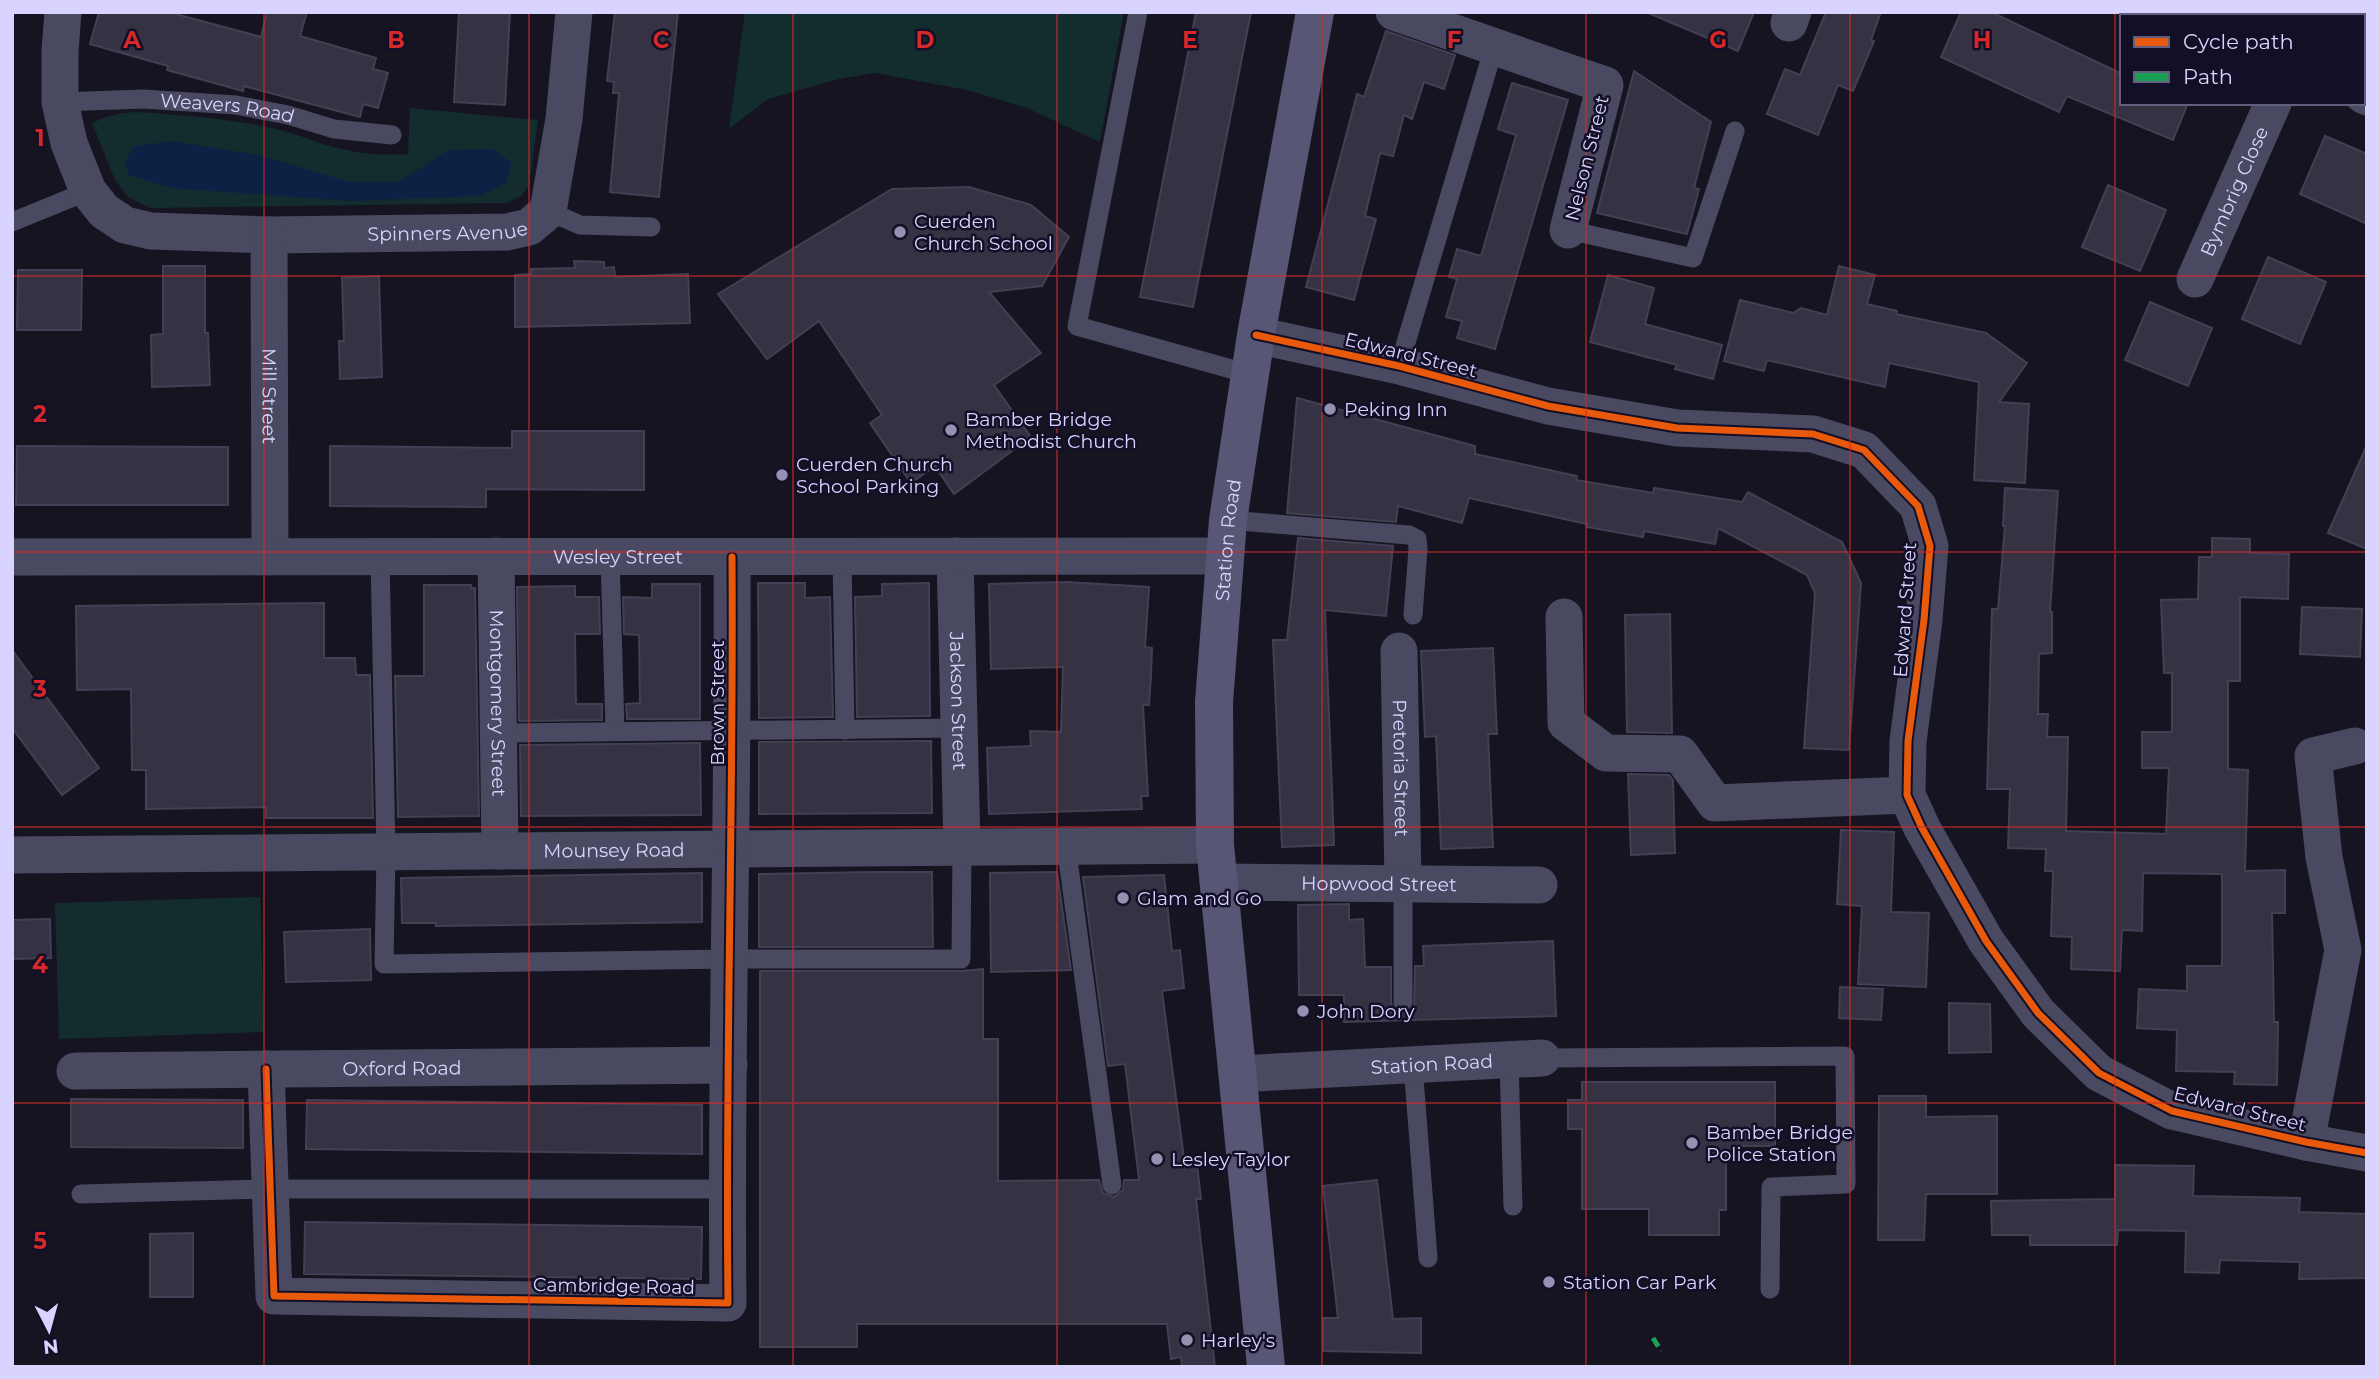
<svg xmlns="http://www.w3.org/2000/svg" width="2379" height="1379" font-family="Montserrat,sans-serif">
	<rect width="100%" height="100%" fill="#161421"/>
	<!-- green -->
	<g fill="#132c2d">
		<path d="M 745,12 L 1124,12 L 1100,142 L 1027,108 L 967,90 L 875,73 L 839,79 L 768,99 L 729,129 Z"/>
		<path d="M 410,108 L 538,120 L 529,186 L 521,196 L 506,203 L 150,208 L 128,197 L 115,180 L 92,123 C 122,108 144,112 176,115 C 214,118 251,122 288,132 C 300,135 311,141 323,144 C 352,153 378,156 408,154 Z"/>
		<path d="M 260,897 L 264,1032 L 59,1039 L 55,903 Z"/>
	</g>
	<!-- water -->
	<path fill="#0d2144" d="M 173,141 L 258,155 L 349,182 L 399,182 L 448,150 L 492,149 L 512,163 L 506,183 L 480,196 L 350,201 L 171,188 L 129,175 L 125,162 L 134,146 Z"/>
	<!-- building -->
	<g fill="#343243" stroke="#433f54" stroke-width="2">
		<path d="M 99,12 L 168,12 L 261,37 L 267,12 L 307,12 L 300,36 L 376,58 L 373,69 L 388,73 L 378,108 L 363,104 L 360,117 L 244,86 L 243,91 L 167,70 L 168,66 L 90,44 Z"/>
		<path d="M 459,12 L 510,12 L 505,105 L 454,102 Z"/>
		<path d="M 615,12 L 678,12 L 659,197 L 610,192 L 619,93 L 613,93 L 614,82 L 607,81 Z"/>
		<path d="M 1196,12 L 1251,12 L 1193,307 L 1140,297 Z"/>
		<path d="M 1646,12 L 1754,12 L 1738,51 Z"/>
		<path d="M 1826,12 L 1881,12 L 1871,40 L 1874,41 L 1853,91 L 1838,85 L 1818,135 L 1767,114 L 1785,69 L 1800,75 Z"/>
		<path d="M 1961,12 L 1991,12 L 2122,74 L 2122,103 L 2188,103 L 2173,140 L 2067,96 L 2059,112 L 1941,57 Z"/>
		<path d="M 1386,31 L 1455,55 L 1444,89 L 1424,82 L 1412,119 L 1404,115 L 1393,156 L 1380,153 L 1365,216 L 1376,219 L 1354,300 L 1306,287 L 1357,94 L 1364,97 Z"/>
		<path d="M 1634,71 L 1711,122 L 1694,188 L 1699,189 L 1687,234 L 1597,213 Z"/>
		<path d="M 1512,83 L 1568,100 L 1495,349 L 1457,338 L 1462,321 L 1446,317 L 1457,279 L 1449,277 L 1457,249 L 1481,256 L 1516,135 L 1498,129 Z"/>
		<path d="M 2325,136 L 2367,154 L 2367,224 L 2300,194 Z"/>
		<path d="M 2108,185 L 2166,210 L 2140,271 L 2082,247 Z"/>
		<path d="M 969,187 L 1031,205 L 1069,237 L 1042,286 L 989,292 L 1041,353 L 994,385 L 1031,437 L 954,494 L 935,466 L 911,483 L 870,423 L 882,415 L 819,321 L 767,359 L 718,294 L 892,189 Z"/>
		<path d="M 2268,257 L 2326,282 L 2300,344 L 2242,319 Z"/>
		<path d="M 574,261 L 604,262 L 604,268 L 614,267 L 615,277 L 688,274 L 690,323 L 515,327 L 515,275 L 531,274 L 531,269 L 575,268 Z"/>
		<path d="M 163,266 L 205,266 L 205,333 L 208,333 L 210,385 L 152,387 L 151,335 L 163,334 Z"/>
		<path d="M 1839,266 L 1875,275 L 1867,304 L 1897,311 L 1896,314 L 1986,333 L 2027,363 L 1999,402 L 2029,404 L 2025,483 L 1974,480 L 1979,382 L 1889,363 L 1885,387 L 1767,360 L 1764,371 L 1724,361 L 1740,300 L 1793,313 L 1801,308 L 1827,315 Z"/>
		<path d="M 18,270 L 82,270 L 81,330 L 17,330 Z"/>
		<path d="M 1608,275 L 1654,288 L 1645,324 L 1722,345 L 1713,379 L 1675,369 L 1677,365 L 1590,342 Z"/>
		<path d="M 379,276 L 382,377 L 340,379 L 339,341 L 344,341 L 342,278 Z"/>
		<path d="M 2150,302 L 2212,328 L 2188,386 L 2125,360 Z"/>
		<path d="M 1297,398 L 1475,446 L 1475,454 L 1577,476 L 1576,480 L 1653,493 L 1654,488 L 1742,502 L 1748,492 L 1842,542 L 1861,583 L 1849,750 L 1804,748 L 1815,593 L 1807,575 L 1718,528 L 1715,544 L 1644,531 L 1643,537 L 1587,527 L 1587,524 L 1469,498 L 1462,523 L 1398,506 L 1396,522 L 1287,513 Z"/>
		<path d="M 512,431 L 644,431 L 644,490 L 486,489 L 486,507 L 330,506 L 330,446 L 512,448 Z"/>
		<path d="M 2367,445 L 2367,549 L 2328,533 Z"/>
		<path d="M 17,446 L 228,447 L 228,505 L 16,505 Z"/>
		<path d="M 2005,488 L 2058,491 L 2050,612 L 2052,612 L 2052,653 L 2039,654 L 2038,714 L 2048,714 L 2047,737 L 2068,737 L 2066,831 L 2166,834 L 2169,768 L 2142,768 L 2142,732 L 2172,732 L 2172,673 L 2164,673 L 2161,600 L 2198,599 L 2199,557 L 2212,557 L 2212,538 L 2250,539 L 2250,553 L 2289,554 L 2288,599 L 2240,597 L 2240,681 L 2228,681 L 2228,769 L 2248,770 L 2245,871 L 2285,870 L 2285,913 L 2272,913 L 2274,1022 L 2278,1022 L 2277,1085 L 2234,1084 L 2235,1072 L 2176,1071 L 2177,1030 L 2137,1028 L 2139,989 L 2187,991 L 2187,966 L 2222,966 L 2222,874 L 2143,873 L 2142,931 L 2122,930 L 2120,971 L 2071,969 L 2072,937 L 2051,936 L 2053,871 L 2045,871 L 2046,849 L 2008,848 L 2010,789 L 1987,789 L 1992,609 L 1998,609 L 2005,526 L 2003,526 Z"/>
		<path d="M 1298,538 L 1393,546 L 1386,616 L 1325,610 L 1334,845 L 1282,847 L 1273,640 L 1287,640 Z"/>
		<path d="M 1066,582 L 1149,587 L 1145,647 L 1152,648 L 1151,675 L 1149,705 L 1143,705 L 1148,796 L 1141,796 L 1142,809 L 989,814 L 987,748 L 1031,746 L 1030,731 L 1061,732 L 1063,667 L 991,669 L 989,584 Z"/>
		<path d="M 758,583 L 805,583 L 805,598 L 830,597 L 833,717 L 759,718 Z"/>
		<path d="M 929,583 L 930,716 L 857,717 L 855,597 L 882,596 L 882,584 Z"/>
		<path d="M 652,584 L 700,584 L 700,719 L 627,719 L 626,704 L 640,703 L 639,635 L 624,634 L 623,597 L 652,598 Z"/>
		<path d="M 424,585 L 471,585 L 471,588 L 475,588 L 479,816 L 398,817 L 395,676 L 424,676 Z"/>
		<path d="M 575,586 L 575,597 L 599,597 L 600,634 L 575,634 L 576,704 L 602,704 L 602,720 L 519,721 L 517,587 Z"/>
		<path d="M 324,603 L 324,658 L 355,658 L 356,675 L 370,675 L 373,818 L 266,818 L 266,807 L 146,809 L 146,770 L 132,770 L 131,689 L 77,690 L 76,606 Z"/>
		<path d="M 2302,607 L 2362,609 L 2360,657 L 2300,654 Z"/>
		<path d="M 1670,614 L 1672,733 L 1627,732 L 1625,615 Z"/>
		<path d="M 1493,648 L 1497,734 L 1488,734 L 1493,847 L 1441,849 L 1436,736 L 1425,737 L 1421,651 Z"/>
		<path d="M 12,650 L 99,768 L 62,795 L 12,728 Z"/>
		<path d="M 931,741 L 932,813 L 759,814 L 759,742 Z"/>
		<path d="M 700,743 L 701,815 L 521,816 L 520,745 Z"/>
		<path d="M 1628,774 L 1669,775 L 1673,780 L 1675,853 L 1631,855 Z"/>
		<path d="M 1841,830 L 1894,832 L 1891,912 L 1929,913 L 1926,987 L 1858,984 L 1862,906 L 1837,904 Z"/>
		<path d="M 873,872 L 932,872 L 933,947 L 759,947 L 759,874 Z"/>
		<path d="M 1057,872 L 1071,970 L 991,972 L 990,873 Z"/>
		<path d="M 702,873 L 702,922 L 436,926 L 436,923 L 402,923 L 401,878 Z"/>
		<path d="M 1164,875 L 1172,951 L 1180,950 L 1184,988 L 1162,991 L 1185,1166 L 1197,1165 L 1201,1199 L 1196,1199 L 1215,1367 L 1182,1367 L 1181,1357 L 1171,1359 L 1167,1324 L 857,1324 L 857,1347 L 760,1347 L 760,971 L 961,971 L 983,969 L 983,1039 L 998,1039 L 998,1181 L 1099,1180 L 1103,1193 L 1114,1197 L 1123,1190 L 1124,1180 L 1139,1180 L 1125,1064 L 1108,1066 L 1083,877 Z"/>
		<path d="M 1349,904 L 1349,920 L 1363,919 L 1365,967 L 1391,967 L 1391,1002 L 1393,1009 L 1398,1013 L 1408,1013 L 1414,1007 L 1415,966 L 1424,966 L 1423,946 L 1553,941 L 1556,1016 L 1344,1022 L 1344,995 L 1299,995 L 1298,905 Z"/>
		<path d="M 50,919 L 51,958 L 12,959 L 12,920 Z"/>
		<path d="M 370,929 L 371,980 L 286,982 L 284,932 Z"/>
		<path d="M 1840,987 L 1883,989 L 1881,1020 L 1839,1018 Z"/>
		<path d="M 1949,1003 L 1990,1004 L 1991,1052 L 1949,1053 Z"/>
		<path d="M 1582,1082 L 1775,1082 L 1775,1146 L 1740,1146 L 1739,1155 L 1726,1155 L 1726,1210 L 1719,1210 L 1719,1235 L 1649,1235 L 1649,1209 L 1582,1209 L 1582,1129 L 1568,1129 L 1568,1100 L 1582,1100 Z"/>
		<path d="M 1879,1096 L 1926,1096 L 1926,1117 L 1997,1116 L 1997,1194 L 1926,1194 L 1924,1240 L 1878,1240 Z"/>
		<path d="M 71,1099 L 243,1100 L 243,1148 L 71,1147 Z"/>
		<path d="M 307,1100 L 702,1105 L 702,1154 L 306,1149 Z"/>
		<path d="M 2115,1165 L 2194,1166 L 2193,1196 L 2300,1198 L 2299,1212 L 2367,1214 L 2367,1278 L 2299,1279 L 2300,1262 L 2220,1260 L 2219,1273 L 2185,1272 L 2186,1231 L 2118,1230 L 2117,1245 L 2030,1245 L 2030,1235 L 1992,1235 L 1991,1201 L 2115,1199 Z"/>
		<path d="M 1377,1180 L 1393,1319 L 1421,1318 L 1421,1353 L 1323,1351 L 1323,1318 L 1338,1318 L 1323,1186 Z"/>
		<path d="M 305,1222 L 702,1227 L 701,1279 L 304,1274 Z"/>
		<path d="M 193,1233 L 193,1297 L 150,1297 L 150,1234 Z"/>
	</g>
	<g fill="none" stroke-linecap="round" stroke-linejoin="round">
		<!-- lane -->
		<g stroke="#4a4962" stroke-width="19">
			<path d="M 1138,12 L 1077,326 L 1249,374"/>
			<path id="s1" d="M 60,102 L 143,99 L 236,105 L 288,115 L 334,129 L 392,135"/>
			<path d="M 548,211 L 580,225 L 651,227"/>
			<path d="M 12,222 L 88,191"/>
			<path d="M 1568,230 L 1693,258 L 1735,131"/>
			<path d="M 1399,366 L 1494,47"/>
			<path d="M 1228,520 L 1409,535 L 1417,539 L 1418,549 L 1413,615"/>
			<path d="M 380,556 L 386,852 L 384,964 L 730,959 L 961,959 L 962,847"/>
			<path d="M 842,556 L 845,730"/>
			<path d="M 610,557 L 615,730"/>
			<path d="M 500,733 L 959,728"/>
			<path d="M 1066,845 L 1112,1185"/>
			<path d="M 1403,1002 L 1403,884"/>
			<path d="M 1542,1058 L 1845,1056 L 1846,1184 L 1771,1187 L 1770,1289"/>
			<path d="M 1509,1060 L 1513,1206"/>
			<path d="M 1413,1065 L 1428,1258"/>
			<path d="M 81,1194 L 270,1189 L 726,1189"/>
		</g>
		<!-- street -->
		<g stroke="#4a4962" stroke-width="37">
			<path id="s2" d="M 63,12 L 60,51 L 60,102 L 69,143 L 88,191 L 104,211 L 125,225 L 151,231 L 269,235 L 507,232 L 529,227 L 548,211 L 564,119 L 574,12"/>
			<path d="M 1394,12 L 1605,85 L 1568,230"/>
			<path d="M 2168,12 L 2177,16"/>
			<path d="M 1789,23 L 1793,12"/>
			<path d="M 2363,95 L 2367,97"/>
			<path id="s3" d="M 269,235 L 270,557"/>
			<path id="s4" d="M 2195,279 L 2273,103"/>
			<path d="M 1256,335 L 1399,366 L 1548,406 L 1677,428 L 1813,434 L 1864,450 L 1918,506 L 1930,546 L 1924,620 L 1908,741 L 1907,795 L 1922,828 L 1986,941 L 2038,1013 L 2099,1073 L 2172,1111 L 2306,1142 L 2367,1153"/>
			<path id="s5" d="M 496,556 L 500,851"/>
			<path id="s6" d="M 955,556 L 962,847"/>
			<path id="s7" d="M 12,557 L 1224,556"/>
			<path d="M 1564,617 L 1566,723 L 1606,753 L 1680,754 L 1715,803 L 1907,795"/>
			<path id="s8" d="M 1399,651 L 1403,884"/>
			<path id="s9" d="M 12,855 L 1215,845"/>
			<path id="s10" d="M 1218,882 L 1539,885"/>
			<path d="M 266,1069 L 274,1296 L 728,1303 C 725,1054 734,805 732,557"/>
			<path id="s11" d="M 75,1071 L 729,1065"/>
			<path id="s12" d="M 1238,1074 L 1542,1058"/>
			<path d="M 2306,1142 L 2343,950 L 2324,857 L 2313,756 L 2355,746"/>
		</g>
		<!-- secondary -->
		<path stroke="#575674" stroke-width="38" id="s13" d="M 1266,1367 L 1215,845 L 1214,702 L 1228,520 L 1256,335 L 1315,12"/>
		<!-- quiet -->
		<path stroke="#1a9f57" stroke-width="5" stroke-dasharray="10 5" stroke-linecap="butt" d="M 1653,1338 L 1661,1351"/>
		<defs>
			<g id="cycleway">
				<path d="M 1256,335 L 1399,366 L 1548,406 L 1677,428 L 1813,434 L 1864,450 L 1918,506 L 1930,546 L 1924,620 L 1908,741 L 1907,795 L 1922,828 L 1986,941 L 2038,1013 L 2099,1073 L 2172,1111 L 2306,1142 L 2367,1153"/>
				<path d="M 266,1069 L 274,1296 L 728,1303 C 725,1054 734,805 732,557"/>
			</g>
		</defs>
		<!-- cycleway casing -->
		<use href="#cycleway" stroke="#130f26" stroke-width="11"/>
		<!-- cycleway -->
		<use href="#cycleway" stroke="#e8590c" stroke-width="7"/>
	</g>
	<!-- grid -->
	<path fill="none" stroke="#d62828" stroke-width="2" stroke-opacity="0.55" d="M 264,12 L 264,1367M 529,12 L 529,1367M 793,12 L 793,1367M 1057,12 L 1057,1367M 1322,12 L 1322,1367M 1586,12 L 1586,1367M 1850,12 L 1850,1367M 2115,12 L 2115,1367M 12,276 L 2367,276M 12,552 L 2367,552M 12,827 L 2367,827M 12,1103 L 2367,1103"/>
	<!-- markers -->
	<g fill="#9591b1" stroke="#130f26" stroke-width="2.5">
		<circle cx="900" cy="232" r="7"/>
		<circle cx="1330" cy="409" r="7"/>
		<circle cx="951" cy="430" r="7"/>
		<circle cx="782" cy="475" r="7"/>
		<circle cx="1123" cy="898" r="7"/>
		<circle cx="1303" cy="1011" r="7"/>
		<circle cx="1692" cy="1143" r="7"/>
		<circle cx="1157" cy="1159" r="7"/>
		<circle cx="1549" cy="1282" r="7"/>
		<circle cx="1187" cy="1340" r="7"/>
	</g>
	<g text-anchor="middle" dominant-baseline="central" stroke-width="5" stroke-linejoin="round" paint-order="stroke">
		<!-- street labels -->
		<g font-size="19" fill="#d9d4ff" stroke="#130f26">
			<text stroke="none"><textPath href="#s1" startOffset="168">Weavers Road</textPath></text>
			<text transform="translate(1587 158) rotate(-76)">Nelson Street</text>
			<text stroke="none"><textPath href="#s4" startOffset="96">Bymbrig Close</textPath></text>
			<text stroke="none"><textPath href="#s2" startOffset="558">Spinners Avenue</textPath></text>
			<text transform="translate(1411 355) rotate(14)">Edward Street</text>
			<text stroke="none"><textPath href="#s3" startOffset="161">Mill Street</textPath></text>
			<text stroke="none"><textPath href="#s13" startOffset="830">Station Road</textPath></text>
			<text stroke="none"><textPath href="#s7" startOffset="606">Wesley Street</textPath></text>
			<text transform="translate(1905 610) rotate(-86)">Edward Street</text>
			<text stroke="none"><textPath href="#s6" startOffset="145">Jackson Street</textPath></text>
			<text transform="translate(717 703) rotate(-90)">Brown Street</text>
			<text stroke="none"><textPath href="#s5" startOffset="147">Montgomery Street</textPath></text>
			<text stroke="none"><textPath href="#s8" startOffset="117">Pretoria Street</textPath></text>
			<text stroke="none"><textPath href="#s9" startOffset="602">Mounsey Road</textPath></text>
			<text stroke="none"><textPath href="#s10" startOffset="161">Hopwood Street</textPath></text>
			<text stroke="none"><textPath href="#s12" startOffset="194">Station Road</textPath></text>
			<text stroke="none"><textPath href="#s11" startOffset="327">Oxford Road</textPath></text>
			<text transform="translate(2240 1109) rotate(14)">Edward Street</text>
			<text transform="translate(614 1286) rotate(1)">Cambridge Road</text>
		</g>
		<!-- poi labels -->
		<g font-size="19" fill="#d9d4ff" stroke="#130f26" text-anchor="start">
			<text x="914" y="221">Cuerden<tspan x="914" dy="22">Church School</tspan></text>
			<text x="1344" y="409">Peking Inn</text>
			<text x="965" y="419">Bamber Bridge<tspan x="965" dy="22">Methodist Church</tspan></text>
			<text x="796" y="464">Cuerden Church<tspan x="796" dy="22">School Parking</tspan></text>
			<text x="1137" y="898">Glam and Go</text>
			<text x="1317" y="1011">John Dory</text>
			<text x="1706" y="1132">Bamber Bridge<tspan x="1706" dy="22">Police Station</tspan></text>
			<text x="1171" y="1159">Lesley Taylor</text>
			<text x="1563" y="1282">Station Car Park</text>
			<text x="1201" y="1340">Harley's</text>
		</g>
	</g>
	<g font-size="23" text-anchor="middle" font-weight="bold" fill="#d62828" stroke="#130f26" stroke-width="5" stroke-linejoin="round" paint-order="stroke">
		<text x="132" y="48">A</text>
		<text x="396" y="48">B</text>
		<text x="661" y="48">C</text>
		<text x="925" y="48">D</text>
		<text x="1190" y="48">E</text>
		<text x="1454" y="48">F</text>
		<text x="1718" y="48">G</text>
		<text x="1982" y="48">H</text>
		<text x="40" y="146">1</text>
		<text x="40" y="422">2</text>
		<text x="40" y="697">3</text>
		<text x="40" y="973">4</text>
		<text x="40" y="1249">5</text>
	</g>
	<!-- border -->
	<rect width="2379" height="1379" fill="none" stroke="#d9d4ff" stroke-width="28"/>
	<!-- legend -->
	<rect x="2120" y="14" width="245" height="91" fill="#130f26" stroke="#625e7d" stroke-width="2"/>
	<rect x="2134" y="37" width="35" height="10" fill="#e8590c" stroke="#625e7d" stroke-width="2"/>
	<text x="2183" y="49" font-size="21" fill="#d9d4ff">Cycle path</text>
	<rect x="2134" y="72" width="35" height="10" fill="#1a9f57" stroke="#625e7d" stroke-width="2"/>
	<text x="2183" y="84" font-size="21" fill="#d9d4ff">Path</text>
	<!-- north arrow -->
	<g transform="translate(49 1330) rotate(174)" stroke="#130f26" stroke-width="5" paint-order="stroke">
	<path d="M0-5L12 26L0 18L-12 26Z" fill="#d9d4ff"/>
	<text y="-10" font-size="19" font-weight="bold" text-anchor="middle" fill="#d9d4ff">N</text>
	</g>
</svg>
